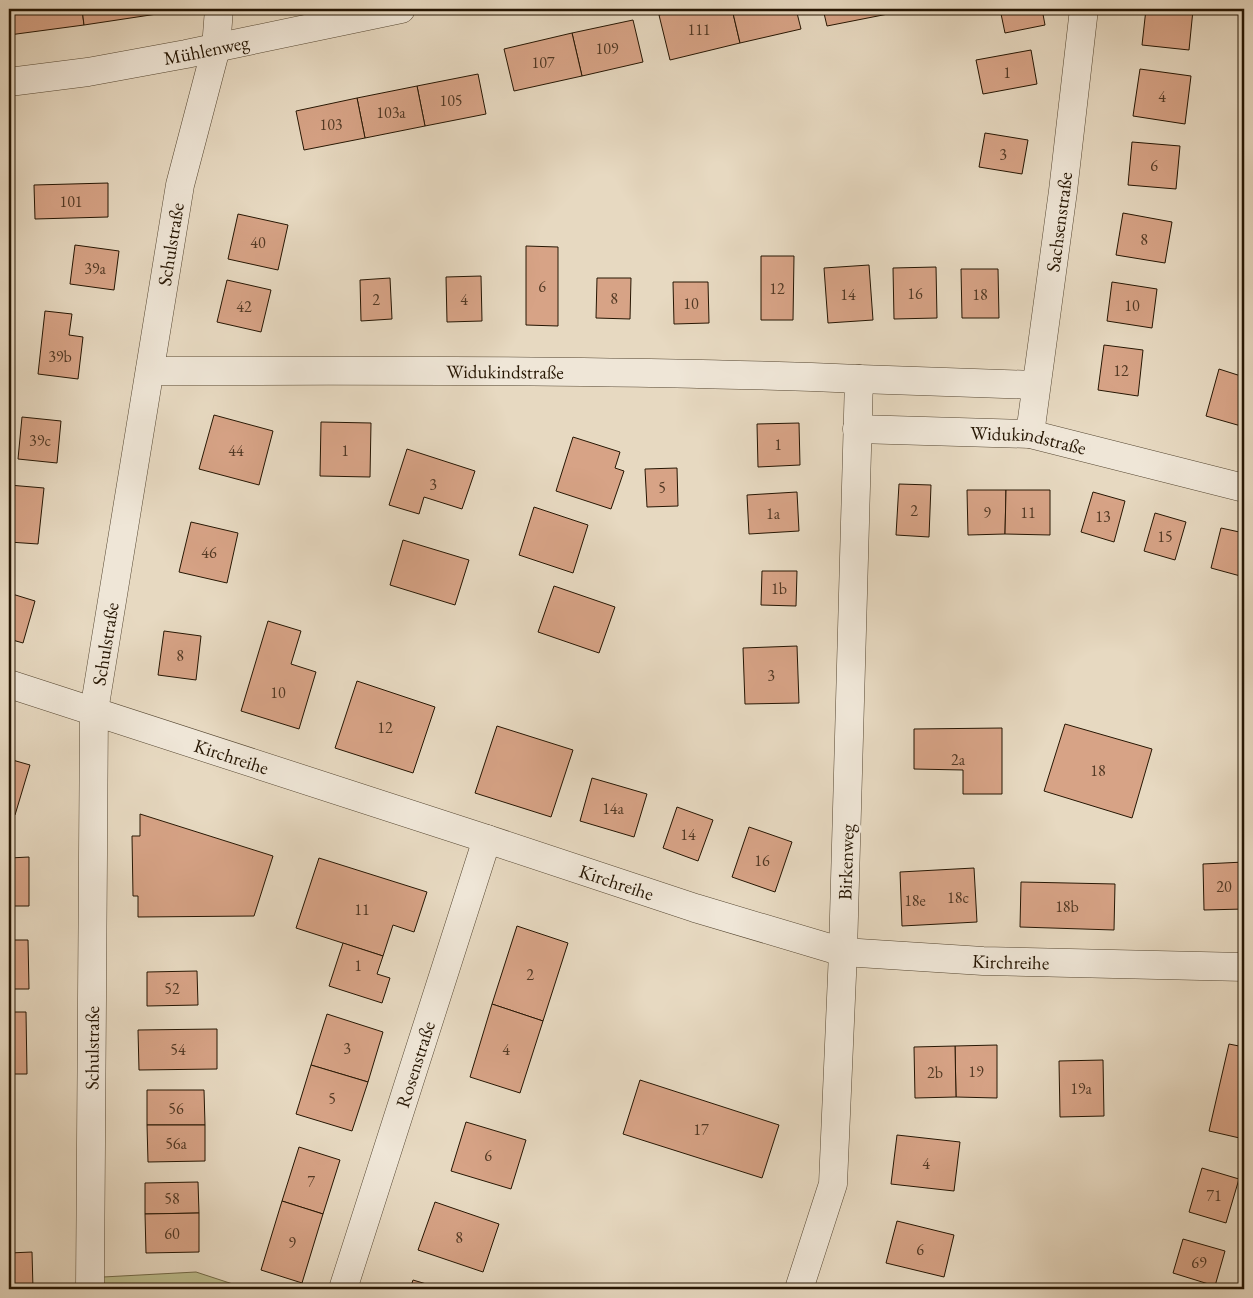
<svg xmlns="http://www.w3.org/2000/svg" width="1253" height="1298" font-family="'EB Garamond',serif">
	<rect width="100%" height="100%" fill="#e7d9c1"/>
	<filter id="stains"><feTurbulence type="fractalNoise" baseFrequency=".004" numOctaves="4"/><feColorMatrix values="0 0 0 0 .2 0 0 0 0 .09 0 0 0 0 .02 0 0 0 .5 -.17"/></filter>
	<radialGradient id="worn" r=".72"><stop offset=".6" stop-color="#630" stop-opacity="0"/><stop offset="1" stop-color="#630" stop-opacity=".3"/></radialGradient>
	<!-- green -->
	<path fill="#bdbd8d" stroke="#726a48" d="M 196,1272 L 248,1289 L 103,1289 L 103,1277 Z"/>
	<!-- building -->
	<g fill="#d7a386" stroke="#261603">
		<path d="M 9,9 L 82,9 L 84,25 L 9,35 Z"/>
		<path d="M 82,9 L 156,9 L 157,14 L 84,25 Z"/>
		<path d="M 156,9 L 187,9 L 157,14 Z"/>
		<path d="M 684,9 L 732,9 L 740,43 L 670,60 L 659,15 Z"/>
		<path d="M 732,9 L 796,9 L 801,29 L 740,43 Z"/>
		<path d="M 823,9 L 892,9 L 893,13 L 827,26 Z"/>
		<path d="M 1000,9 L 1042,9 L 1045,25 L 1005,33 Z"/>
		<path d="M 1146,9 L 1193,10 L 1189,50 L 1142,45 Z"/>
		<path d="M 633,20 L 643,62 L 582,76 L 572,33 Z"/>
		<path d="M 572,33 L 582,76 L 514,91 L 504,49 Z"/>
		<path d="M 1031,50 L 1037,84 L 983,94 L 976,60 Z"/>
		<path d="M 1140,69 L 1191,76 L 1185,124 L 1133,116 Z"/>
		<path d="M 478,74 L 486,114 L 425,126 L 417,86 Z"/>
		<path d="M 417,86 L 425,126 L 365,138 L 357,98 Z"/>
		<path d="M 357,98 L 365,138 L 304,150 L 296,111 Z"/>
		<path d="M 985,133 L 1028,140 L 1022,174 L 979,167 Z"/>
		<path d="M 1132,142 L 1180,146 L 1176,189 L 1128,185 Z"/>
		<path d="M 108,183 L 108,217 L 35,219 L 34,185 Z"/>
		<path d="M 1123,213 L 1172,222 L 1165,263 L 1116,255 Z"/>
		<path d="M 238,214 L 288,225 L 278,270 L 228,259 Z"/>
		<path d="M 75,245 L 119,251 L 114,290 L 70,284 Z"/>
		<path d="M 526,246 L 558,247 L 558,326 L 526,325 Z"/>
		<path d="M 761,256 L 794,256 L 793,320 L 761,320 Z"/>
		<path d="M 869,265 L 873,320 L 828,323 L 824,268 Z"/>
		<path d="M 936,267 L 937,318 L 894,319 L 893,268 Z"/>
		<path d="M 961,269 L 998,269 L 999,318 L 962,318 Z"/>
		<path d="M 481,276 L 482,321 L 447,322 L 446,277 Z"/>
		<path d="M 390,278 L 392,319 L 361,321 L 360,280 Z"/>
		<path d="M 597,278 L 631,278 L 630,319 L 596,318 Z"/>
		<path d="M 227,280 L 271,290 L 261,332 L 217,322 Z"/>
		<path d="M 673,282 L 708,282 L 709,323 L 674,324 Z"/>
		<path d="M 1112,282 L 1157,289 L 1152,328 L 1107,321 Z"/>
		<path d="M 45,311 L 72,314 L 69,335 L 83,337 L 78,379 L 38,374 Z"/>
		<path d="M 1104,345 L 1143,350 L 1138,396 L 1098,390 Z"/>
		<path d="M 1219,369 L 1244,377 L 1244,415 L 1241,426 L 1206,416 Z"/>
		<path d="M 214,415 L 273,431 L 259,485 L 199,469 Z"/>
		<path d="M 22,417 L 61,421 L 57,463 L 18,459 Z"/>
		<path d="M 321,422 L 371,423 L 370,477 L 320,476 Z"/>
		<path d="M 799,423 L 800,465 L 758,467 L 757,424 Z"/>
		<path d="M 573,437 L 620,452 L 615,468 L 624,471 L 611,509 L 556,491 Z"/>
		<path d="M 407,449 L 475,471 L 462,509 L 424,497 L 419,514 L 389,505 Z"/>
		<path d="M 677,468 L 678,506 L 647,507 L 645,469 Z"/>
		<path d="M 899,484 L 931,485 L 929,537 L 896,535 Z"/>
		<path d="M 9,485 L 44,488 L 38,544 L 9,542 Z"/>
		<path d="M 967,490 L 1006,490 L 1005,534 L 968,535 Z"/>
		<path d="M 1006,490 L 1050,490 L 1050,535 L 1005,534 Z"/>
		<path d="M 797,492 L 799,531 L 749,534 L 747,495 Z"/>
		<path d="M 1093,492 L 1125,501 L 1114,542 L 1081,532 Z"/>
		<path d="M 534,507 L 588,525 L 573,573 L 519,555 Z"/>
		<path d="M 1155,513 L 1186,522 L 1175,560 L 1144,551 Z"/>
		<path d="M 191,522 L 238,533 L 227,583 L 179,572 Z"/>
		<path d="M 1221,528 L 1244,533 L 1244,577 L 1211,568 Z"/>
		<path d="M 403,540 L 469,560 L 455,605 L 390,585 Z"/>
		<path d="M 762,571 L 797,571 L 796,606 L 761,605 Z"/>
		<path d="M 554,586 L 615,607 L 599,653 L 538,632 Z"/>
		<path d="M 9,593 L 35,601 L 23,643 L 9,639 Z"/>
		<path d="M 268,621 L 301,631 L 291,664 L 316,672 L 299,729 L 241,711 Z"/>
		<path d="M 164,631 L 201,636 L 196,680 L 158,675 Z"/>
		<path d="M 797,646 L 799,703 L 745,704 L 743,648 Z"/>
		<path d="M 357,681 L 435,707 L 413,773 L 335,748 Z"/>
		<path d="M 1065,724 L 1152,749 L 1132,818 L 1044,791 Z"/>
		<path d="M 497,726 L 573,750 L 551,817 L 475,793 Z"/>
		<path d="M 1002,728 L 1002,794 L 963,794 L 963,770 L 914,769 L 914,729 Z"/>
		<path d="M 9,759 L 30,765 L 15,815 L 9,813 Z"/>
		<path d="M 592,778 L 647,794 L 634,837 L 580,821 Z"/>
		<path d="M 677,807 L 713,820 L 698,861 L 663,848 Z"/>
		<path d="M 140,814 L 273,856 L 254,916 L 138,917 L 138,896 L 133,896 L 132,836 L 140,836 Z"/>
		<path d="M 749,827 L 792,842 L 775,892 L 732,877 Z"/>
		<path d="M 29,857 L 29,906 L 9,906 L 9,858 Z"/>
		<path d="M 319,858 L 427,892 L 414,932 L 393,925 L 383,956 L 296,928 Z"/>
		<path d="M 1244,862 L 1244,909 L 1204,910 L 1203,864 Z"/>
		<path d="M 974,868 L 977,922 L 902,926 L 900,872 Z"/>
		<path d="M 1021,882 L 1115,884 L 1114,930 L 1020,927 Z"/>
		<path d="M 517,926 L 568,943 L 543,1021 L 492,1004 Z"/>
		<path d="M 9,940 L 28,940 L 29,989 L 9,989 Z"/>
		<path d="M 343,943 L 383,956 L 377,974 L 390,978 L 382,1003 L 329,986 Z"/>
		<path d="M 197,971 L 198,1005 L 147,1006 L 147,972 Z"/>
		<path d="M 492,1004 L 543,1021 L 520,1093 L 470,1077 Z"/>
		<path d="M 9,1012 L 26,1012 L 27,1074 L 9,1074 Z"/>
		<path d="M 327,1014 L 383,1032 L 368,1082 L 311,1065 Z"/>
		<path d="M 217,1029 L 217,1069 L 139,1070 L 138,1030 Z"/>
		<path d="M 1229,1044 L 1244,1047 L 1244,1139 L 1209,1131 Z"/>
		<path d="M 997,1045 L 997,1098 L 956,1097 L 955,1046 Z"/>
		<path d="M 955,1046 L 956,1097 L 915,1098 L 914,1047 Z"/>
		<path d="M 1103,1060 L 1104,1116 L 1060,1117 L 1059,1061 Z"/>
		<path d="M 311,1065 L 368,1082 L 352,1131 L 296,1114 Z"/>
		<path d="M 640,1080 L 779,1125 L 762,1178 L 623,1134 Z"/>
		<path d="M 147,1090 L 204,1090 L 205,1125 L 147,1125 Z"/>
		<path d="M 466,1122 L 526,1140 L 511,1189 L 451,1171 Z"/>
		<path d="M 147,1125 L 205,1125 L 205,1161 L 148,1162 Z"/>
		<path d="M 897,1135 L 960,1142 L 954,1191 L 891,1184 Z"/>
		<path d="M 299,1147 L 340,1160 L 323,1214 L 282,1201 Z"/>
		<path d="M 1202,1168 L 1239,1179 L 1226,1223 L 1189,1212 Z"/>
		<path d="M 198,1182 L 199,1213 L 145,1214 L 145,1183 Z"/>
		<path d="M 282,1201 L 323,1214 L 302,1283 L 261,1270 Z"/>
		<path d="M 435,1202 L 499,1224 L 483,1272 L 418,1250 Z"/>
		<path d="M 199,1213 L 199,1252 L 146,1253 L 145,1214 Z"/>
		<path d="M 897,1221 L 954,1235 L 944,1277 L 886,1263 Z"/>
		<path d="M 1183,1239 L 1225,1251 L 1215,1286 L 1173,1273 Z"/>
		<path d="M 32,1252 L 33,1289 L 9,1289 L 9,1253 Z"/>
		<path d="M 413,1280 L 443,1289 L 410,1289 Z"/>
	</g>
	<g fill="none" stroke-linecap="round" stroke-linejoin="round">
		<defs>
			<g id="minor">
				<path id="s1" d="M 9,82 L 88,72 L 186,54 L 401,9"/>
				<path id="s2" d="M 150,371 C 386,371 623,369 859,379 L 843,952 L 833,1184 L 799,1289"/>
				<path d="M 859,379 L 1035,385"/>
				<path id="s3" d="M 857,429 L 1030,434 L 1244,488"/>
				<path id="s4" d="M 1030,434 L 1063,191 L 1084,9"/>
				<path id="s5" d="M 9,684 L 487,839 L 695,908 L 843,952 L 983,961 L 1244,967"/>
				<path id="s6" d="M 90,1289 L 94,711 L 180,185 L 216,48 L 219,9"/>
				<path id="s7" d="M 343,1289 L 487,839"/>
			</g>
		</defs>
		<!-- minor casing -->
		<use href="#minor" stroke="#564732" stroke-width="29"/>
		<!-- minor -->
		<use href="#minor" stroke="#efe6d7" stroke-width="28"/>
	</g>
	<g text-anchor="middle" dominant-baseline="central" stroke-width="5" stroke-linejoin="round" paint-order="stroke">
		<!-- number labels -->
		<g font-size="16" fill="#523924">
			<text x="699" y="29">111</text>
			<text x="607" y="48">109</text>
			<text x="543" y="62">107</text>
			<text x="1007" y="72">1</text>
			<text x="1162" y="96">4</text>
			<text x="451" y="100">105</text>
			<text x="391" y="112">103a</text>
			<text x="331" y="124">103</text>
			<text x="1003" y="154">3</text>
			<text x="1154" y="165">6</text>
			<text x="71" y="201">101</text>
			<text x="1144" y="239">8</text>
			<text x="258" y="242">40</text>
			<text x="95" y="268">39a</text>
			<text x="542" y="286">6</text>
			<text x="777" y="288">12</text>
			<text x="915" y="293">16</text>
			<text x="848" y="294">14</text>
			<text x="980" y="294">18</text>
			<text x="614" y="298">8</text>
			<text x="376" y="299">2</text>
			<text x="464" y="299">4</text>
			<text x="691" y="303">10</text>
			<text x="1132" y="305">10</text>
			<text x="244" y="306">42</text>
			<text x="60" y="356">39b</text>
			<text x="1121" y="370">12</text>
			<text x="40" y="440">39c</text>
			<text x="778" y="444">1</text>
			<text x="236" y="450">44</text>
			<text x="345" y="450">1</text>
			<text x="433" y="484">3</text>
			<text x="662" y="487">5</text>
			<text x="914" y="510">2</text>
			<text x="987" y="512">9</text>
			<text x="1028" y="512">11</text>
			<text x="773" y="513">1a</text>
			<text x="1103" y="516">13</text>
			<text x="1165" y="536">15</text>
			<text x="209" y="552">46</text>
			<text x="779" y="588">1b</text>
			<text x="180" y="655">8</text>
			<text x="771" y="675">3</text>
			<text x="278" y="692">10</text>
			<text x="385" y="727">12</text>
			<text x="958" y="759">2a</text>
			<text x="1098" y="770">18</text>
			<text x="613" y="808">14a</text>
			<text x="688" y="834">14</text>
			<text x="762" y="860">16</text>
			<text x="1224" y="886">20</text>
			<text x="958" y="897">18c</text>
			<text x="915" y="900">18e</text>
			<text x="1067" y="906">18b</text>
			<text x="362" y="909">11</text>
			<text x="358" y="965">1</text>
			<text x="530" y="974">2</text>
			<text x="172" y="988">52</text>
			<text x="347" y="1048">3</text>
			<text x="178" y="1049">54</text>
			<text x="506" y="1049">4</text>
			<text x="976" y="1071">19</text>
			<text x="935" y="1072">2b</text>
			<text x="1081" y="1088">19a</text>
			<text x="332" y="1098">5</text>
			<text x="176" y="1108">56</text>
			<text x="701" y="1129">17</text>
			<text x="176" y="1143">56a</text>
			<text x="488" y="1155">6</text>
			<text x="926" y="1163">4</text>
			<text x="311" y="1181">7</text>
			<text x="1214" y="1195">71</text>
			<text x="172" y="1198">58</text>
			<text x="172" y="1233">60</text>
			<text x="459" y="1237">8</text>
			<text x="292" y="1242">9</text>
			<text x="920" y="1249">6</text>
			<text x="1199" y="1262">69</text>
		</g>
		<!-- street labels -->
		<g font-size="19" fill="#261603" stroke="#efe6d7">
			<text stroke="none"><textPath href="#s1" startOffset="200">Mühlenweg</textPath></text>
			<text stroke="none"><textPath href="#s4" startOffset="214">Sachsenstraße</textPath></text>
			<text stroke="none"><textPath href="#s6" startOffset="1051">Schulstraße</textPath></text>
			<text stroke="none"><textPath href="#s2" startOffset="355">Widukindstraße</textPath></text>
			<text stroke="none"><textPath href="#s3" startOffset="172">Widukindstraße</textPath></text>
			<text stroke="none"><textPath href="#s6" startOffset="646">Schulstraße</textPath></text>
			<text stroke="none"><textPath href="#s5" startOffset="234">Kirchreihe</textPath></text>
			<text transform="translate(846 862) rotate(-88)">Birkenweg</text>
			<text stroke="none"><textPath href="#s5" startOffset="639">Kirchreihe</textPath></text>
			<text stroke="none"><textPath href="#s5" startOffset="1044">Kirchreihe</textPath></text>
			<text stroke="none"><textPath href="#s6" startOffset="241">Schulstraße</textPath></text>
			<text stroke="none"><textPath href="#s7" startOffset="236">Rosenstraße</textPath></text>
		</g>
	</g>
	<!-- margin -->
	<rect width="1253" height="1298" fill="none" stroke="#e7d9c1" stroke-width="30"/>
	<rect x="10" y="10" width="1233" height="1278" fill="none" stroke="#261603" stroke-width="2.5"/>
	<rect x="15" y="15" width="1223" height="1268" fill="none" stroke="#261603"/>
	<rect width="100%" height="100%" filter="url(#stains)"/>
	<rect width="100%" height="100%" fill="url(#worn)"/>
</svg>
